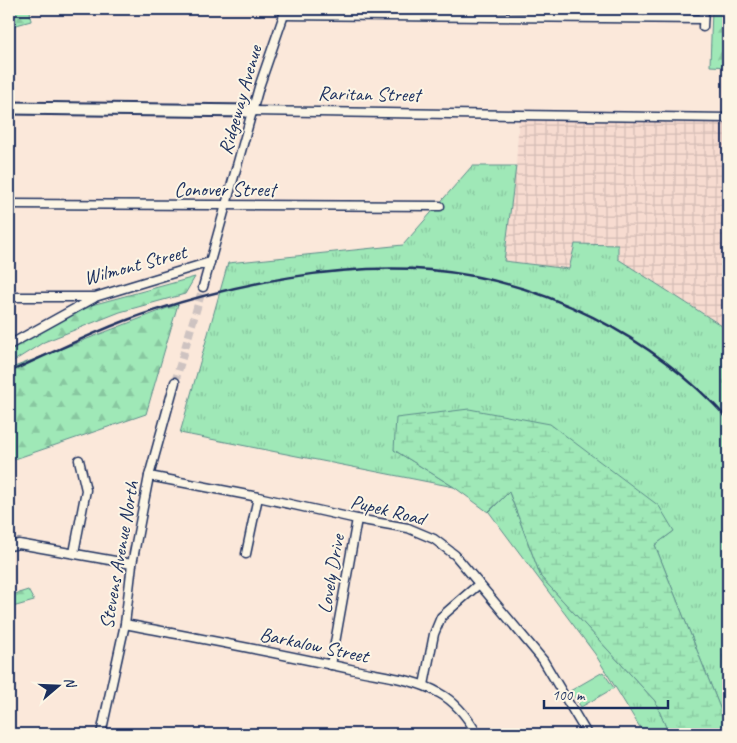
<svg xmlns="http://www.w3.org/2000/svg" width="737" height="743" font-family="Caveat,sans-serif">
	<defs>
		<pattern id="industrial-grid" width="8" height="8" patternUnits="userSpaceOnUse" patternTransform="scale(1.25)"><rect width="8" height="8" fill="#f7dbd0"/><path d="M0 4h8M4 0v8" fill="none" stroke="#d3bcb5"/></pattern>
		<pattern id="grass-tufts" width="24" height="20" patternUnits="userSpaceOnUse" patternTransform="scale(1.25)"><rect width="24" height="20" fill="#9fe8b7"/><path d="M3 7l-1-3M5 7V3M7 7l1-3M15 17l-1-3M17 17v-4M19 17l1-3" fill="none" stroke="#88c7a0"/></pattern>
		<pattern id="forest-firs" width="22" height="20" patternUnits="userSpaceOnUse" patternTransform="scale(1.25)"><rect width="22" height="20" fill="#9fe8b7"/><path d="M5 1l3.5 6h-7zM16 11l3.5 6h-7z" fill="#88c7a0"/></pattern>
		<pattern id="wetland-marsh" width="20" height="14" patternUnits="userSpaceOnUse" patternTransform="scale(1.25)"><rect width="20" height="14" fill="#9fe8b7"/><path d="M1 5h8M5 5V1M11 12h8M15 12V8" fill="none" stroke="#88c7a0"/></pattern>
	</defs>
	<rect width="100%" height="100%" fill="#fbe8da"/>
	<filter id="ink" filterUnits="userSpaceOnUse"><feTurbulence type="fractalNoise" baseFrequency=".02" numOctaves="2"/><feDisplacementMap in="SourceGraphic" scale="10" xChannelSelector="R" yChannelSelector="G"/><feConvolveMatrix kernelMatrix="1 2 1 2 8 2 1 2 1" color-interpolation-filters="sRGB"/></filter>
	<g filter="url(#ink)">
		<!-- industrial -->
		<path fill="url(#industrial-grid)" d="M 519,115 L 728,117 L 728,332 L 722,326 L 618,259 L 618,245 L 575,244 L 570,269 L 504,261 L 516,166 Z"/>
		<!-- grass -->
		<g fill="url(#grass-tufts)" stroke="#5d8c8a">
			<path d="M 472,166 L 516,166 L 504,261 L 569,269 L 575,244 L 618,245 L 618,259 L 722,326 L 728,332 L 728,734 L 725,734 L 722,713 L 655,545 L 674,531 L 394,450 L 454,487 L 180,433 L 228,263 L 403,245 Z"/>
			<path d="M 509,492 L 541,577 L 655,701 L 669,734 L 644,734 L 595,654 L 489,512 Z"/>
		</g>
		<!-- forest -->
		<g fill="url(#forest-firs)" stroke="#5d8c8a">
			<path d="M 9,9 L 30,9 L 31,21 L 9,27 Z"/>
			<path d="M 712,9 L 728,9 L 728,67 L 710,66 Z"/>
			<path d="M 195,277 L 185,294 L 120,312 L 44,342 L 9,364 L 9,350 L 88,306 Z"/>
			<path d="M 178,304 L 146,414 L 9,461 L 9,369 Z"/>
			<path d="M 28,590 L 34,601 L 9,608 L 9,596 Z"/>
		</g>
		<!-- wetland -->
		<path fill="url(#wetland-marsh)" stroke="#5d8c8a" d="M 469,409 L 550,424 L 659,506 L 674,531 L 655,545 L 722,713 L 725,734 L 669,734 L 655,701 L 541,577 L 509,492 L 488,512 L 454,487 L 394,450 L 396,418 Z"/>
		<!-- garden -->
		<path fill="#9fe8b7" stroke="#5d8c8a" d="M 603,672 L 614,688 L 581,707 L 570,691 Z"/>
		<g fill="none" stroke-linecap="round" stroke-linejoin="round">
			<!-- street-tunnel -->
			<path stroke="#cec3c1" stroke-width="8" stroke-dasharray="8 4" stroke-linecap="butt" d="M 175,382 L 203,287"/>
			<defs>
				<g id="street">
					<path d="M 284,15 L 703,19"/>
					<path d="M 703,27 L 704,9"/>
					<path d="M 252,111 L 728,118"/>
					<path d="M 9,204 L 440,206"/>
					<path d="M 203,287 L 259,87 L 286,9"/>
					<path d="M 9,297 L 95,297 L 210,262"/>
					<path d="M 9,345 L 94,298"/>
					<path d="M 149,476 L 258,497 L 357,519 L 408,528 L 434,539 L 455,555 L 543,660 L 587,734"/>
					<path d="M 9,546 L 19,544 L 132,564"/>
					<path d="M 74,553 L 86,490 L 79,460"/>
					<path d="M 246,554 L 258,497"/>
					<path d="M 125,624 C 202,639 279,653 355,670 C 383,676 415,679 439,693 C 456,702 468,718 477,734"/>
					<path d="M 331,665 L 357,519"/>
					<path d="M 424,685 L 434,634 L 441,617 L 479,584"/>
					<path d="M 101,734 L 125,624 L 132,564 L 149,476 L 175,382"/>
				</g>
				<path id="secondary" d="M 9,108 L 252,111"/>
			</defs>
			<!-- street casing -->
			<use href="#street" stroke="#1b2f5e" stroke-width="11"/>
			<!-- secondary casing -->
			<use href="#secondary" stroke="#1b2f5e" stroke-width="15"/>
			<!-- street -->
			<use href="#street" stroke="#fcf5e5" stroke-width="8"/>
			<!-- secondary -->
			<use href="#secondary" stroke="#fcf5e5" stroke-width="11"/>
			<!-- rail -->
			<path stroke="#1b2f5e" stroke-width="2.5" d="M 9,372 C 56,351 103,327 153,311 C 239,283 339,263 430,270 C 543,280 652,336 728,419"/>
		</g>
	</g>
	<g text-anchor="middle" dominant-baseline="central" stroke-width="4" stroke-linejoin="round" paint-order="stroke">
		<!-- street labels -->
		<g font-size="20" fill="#1b2f5e" stroke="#fcf5e5">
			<text transform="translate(369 94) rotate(1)">Raritan Street</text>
			<text transform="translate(240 100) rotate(-74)">Ridgeway Avenue</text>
			<text x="225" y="189">Conover Street</text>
			<text transform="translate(135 265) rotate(-15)">Wilmont Street</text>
			<text transform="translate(388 510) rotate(14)">Pupek Road</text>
			<text transform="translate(119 555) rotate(-80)">Stevens Avenue North</text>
			<text transform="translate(331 574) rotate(-80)">Lovely Drive</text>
			<text transform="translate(314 645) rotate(12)">Barkalow Street</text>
		</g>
	</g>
	<!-- margin -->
	<rect width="737" height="743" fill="none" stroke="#fcf5e5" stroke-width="30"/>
	<rect x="15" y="15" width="707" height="713" fill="none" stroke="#1b2f5e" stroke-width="2" filter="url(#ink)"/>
	<!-- north arrow -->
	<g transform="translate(58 686) rotate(71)" stroke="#fcf5e5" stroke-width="4" paint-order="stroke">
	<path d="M0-4L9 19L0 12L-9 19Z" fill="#1b2f5e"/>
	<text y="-8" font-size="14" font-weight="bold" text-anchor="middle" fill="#1b2f5e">N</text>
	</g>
	<!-- scale -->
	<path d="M544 700v8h124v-8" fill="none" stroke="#1b2f5e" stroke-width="2.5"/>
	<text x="552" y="700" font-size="15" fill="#1b2f5e" stroke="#fcf5e5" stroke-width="4" paint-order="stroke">100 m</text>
</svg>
